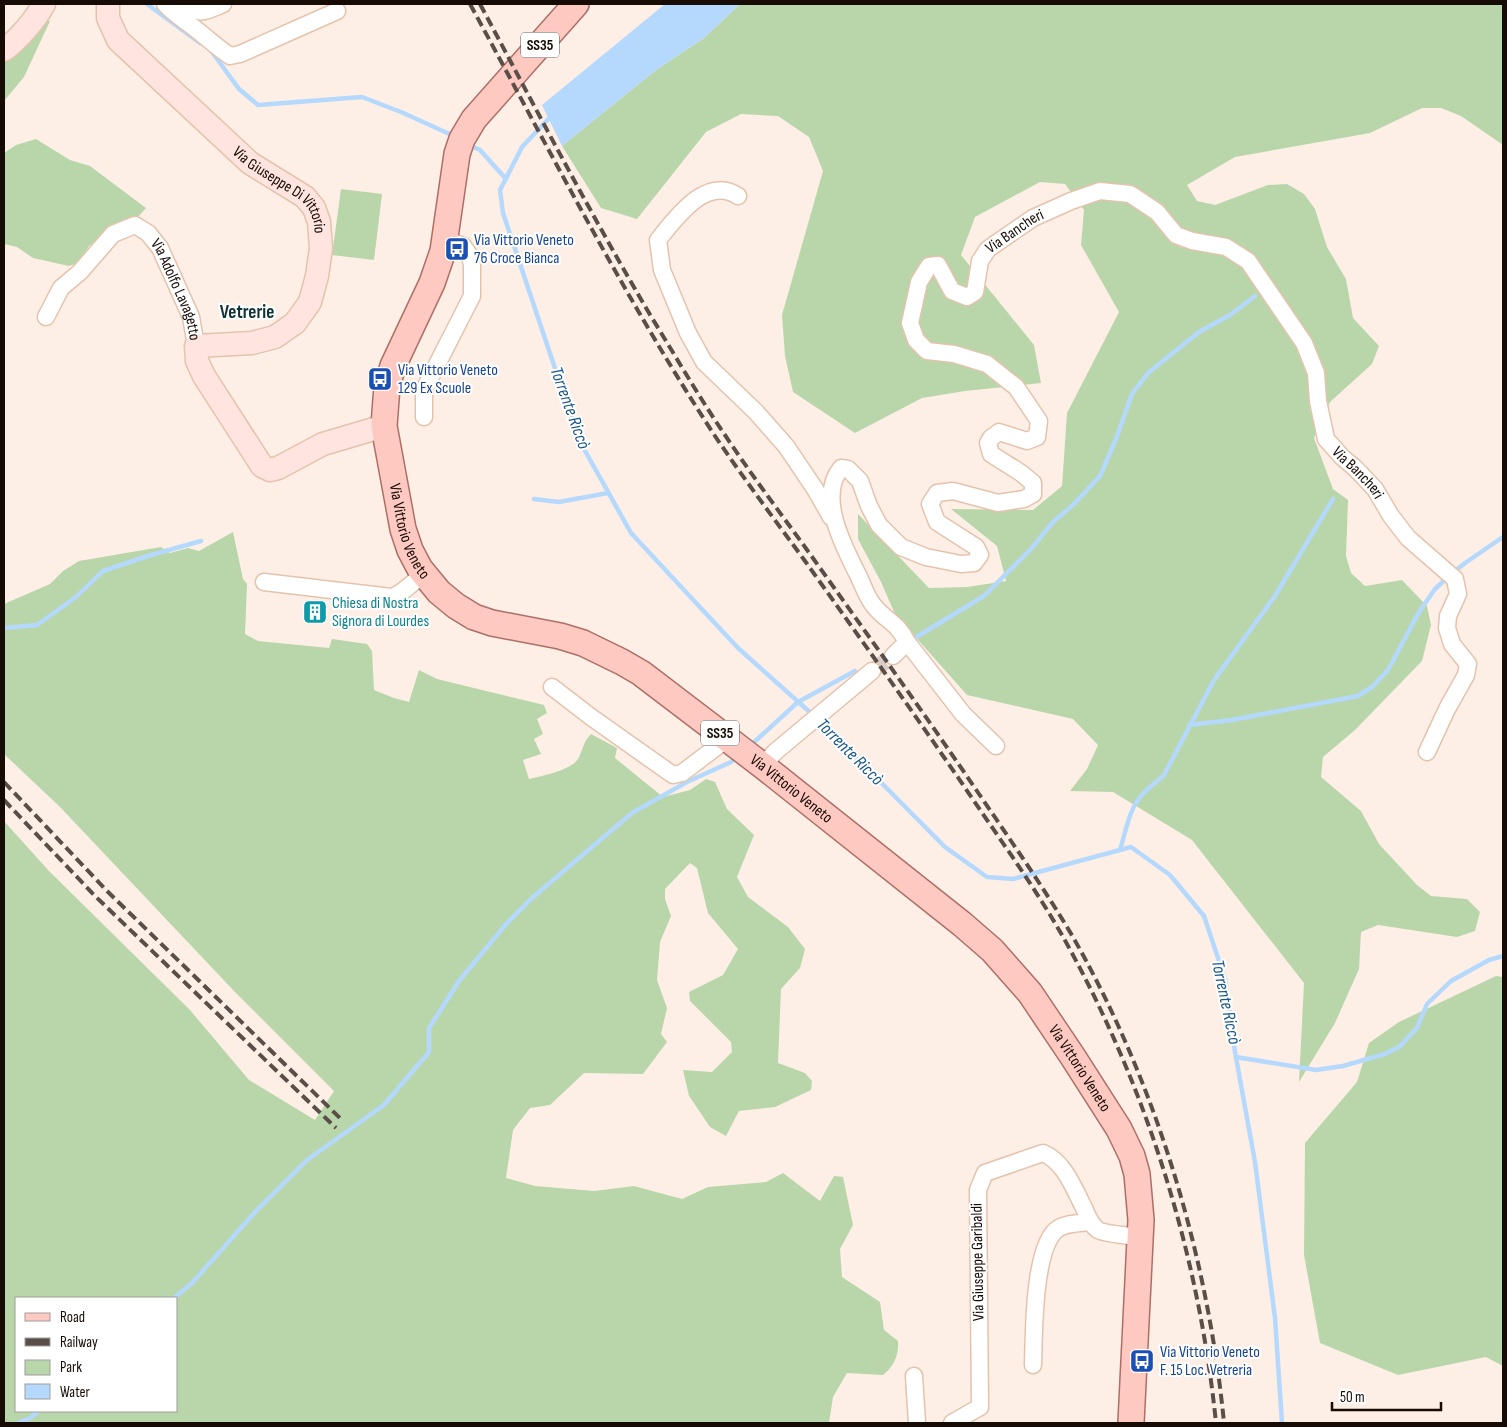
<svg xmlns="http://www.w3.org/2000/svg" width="1507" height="1427" font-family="'Sofia Sans Condensed',sans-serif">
	<rect width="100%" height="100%" fill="#fdefe6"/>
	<!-- green -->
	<g fill="#b9d6aa" fill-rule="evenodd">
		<path d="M 740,4 L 1503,4 L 1503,145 L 1461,116 L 1441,108 L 1422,108 L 1370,133 L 1235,157 L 1187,185 L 1197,201 L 1215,205 L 1268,185 L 1287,184 L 1304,194 L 1315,209 L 1327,247 L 1346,279 L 1353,318 L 1379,346 L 1372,364 L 1330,402 L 1314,438 L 1333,489 L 1348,500 L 1346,556 L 1351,573 L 1365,586 L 1402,580 L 1427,606 L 1431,625 L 1422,661 L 1355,730 L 1323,757 L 1321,777 L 1361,811 L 1379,844 L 1417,885 L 1431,896 L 1467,899 L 1480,912 L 1475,931 L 1457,937 L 1378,925 L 1361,932 L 1359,969 L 1335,1023 L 1299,1082 L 1304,983 L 1192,840 L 1113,792 L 1070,791 L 1087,769 L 1098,745 L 1073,719 L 967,695 L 895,614 L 881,582 L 858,539 L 858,514 L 929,588 L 967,587 L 1006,581 L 997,546 L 951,509 L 1033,510 L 1062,486 L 1067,413 L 1119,312 L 1081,245 L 1084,210 L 1065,184 L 1040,182 L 975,217 L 961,255 L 1034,345 L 1041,383 L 965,391 L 922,398 L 855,433 L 793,392 L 785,356 L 782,315 L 823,171 L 809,137 L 778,116 L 741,114 L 706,132 L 637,219 L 601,208 L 562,146 L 656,70 L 704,38 Z"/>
		<path d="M 44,19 L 50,21 L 24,77 L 4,101 L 4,60 Z"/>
		<path d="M 36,139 L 70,160 L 90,166 L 146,208 L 137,218 L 103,235 L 89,246 L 78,263 L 69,266 L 33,258 L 17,247 L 4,244 L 4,153 L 16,145 Z"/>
		<path d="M 341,189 L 382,194 L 374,260 L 332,255 Z"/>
		<path d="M 233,532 L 243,579 L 247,584 L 245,634 L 258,641 L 329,648 L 332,639 L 367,644 L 372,651 L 374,690 L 394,698 L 409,702 L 419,670 L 437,679 L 544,705 L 547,713 L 537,719 L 543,734 L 534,739 L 541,754 L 523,760 L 529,779 C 542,776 571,770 578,759 C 583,750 583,742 591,734 L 617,748 L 615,758 L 663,797 L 690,790 L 706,779 L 715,782 L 727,809 L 754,835 L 737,877 L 748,897 L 788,927 L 805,949 L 800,968 L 781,989 L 778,1063 L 805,1073 L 812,1081 L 811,1090 L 775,1107 L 739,1111 L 726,1136 L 710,1127 L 689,1096 L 683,1070 L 712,1072 L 732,1052 L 731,1042 L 690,1001 L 689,992 L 723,975 L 738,949 L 708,913 L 697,868 L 690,863 L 665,889 L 665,899 L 671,916 L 660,942 L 657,980 L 667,1008 L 661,1034 L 667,1042 L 643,1074 L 584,1073 L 550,1105 L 530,1108 L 513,1130 L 506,1178 L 535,1186 L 594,1191 L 634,1186 L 682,1199 L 708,1187 L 766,1182 L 783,1173 L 820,1201 L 834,1176 L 843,1177 L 853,1225 L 840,1249 L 842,1277 L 880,1302 L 884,1330 L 898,1341 C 899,1355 894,1366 883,1375 L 847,1373 L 833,1397 L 829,1423 L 4,1423 L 4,821 L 49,871 L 190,1010 L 249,1080 L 315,1120 L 334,1091 L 234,991 L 60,807 L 4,754 L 4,604 L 50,584 L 63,571 L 79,561 L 161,547 L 170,553 L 188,548 L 199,551 ZM 16,1298 L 176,1298 L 176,1411 L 16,1411 Z"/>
		<path d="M 1496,976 L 1503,977 L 1503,1366 L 1486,1357 L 1398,1375 L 1320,1343 L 1304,1255 L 1305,1143 L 1357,1082 L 1369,1043 L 1399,1022 Z"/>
	</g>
	<!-- water -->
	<path fill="#b5d8fd" d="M 665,4 L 740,4 L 704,38 L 656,70 L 562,146 L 542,105 Z"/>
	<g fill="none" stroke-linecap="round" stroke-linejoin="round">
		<!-- stream -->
		<g stroke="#b5d8fd" stroke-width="4.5">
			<path d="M 147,4 L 200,43"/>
			<path d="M 212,52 L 239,89 L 258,105 L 362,97 L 401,112 L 454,136"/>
			<path d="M 552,115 L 522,147 L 500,190 L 503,213 L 579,440 L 631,533 L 738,648 L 813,715"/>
			<path d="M 469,145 L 480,150 L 506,179"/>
			<path d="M 534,499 L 559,502 L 608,493"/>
			<path d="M 1454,572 L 1465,563 L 1503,537"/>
			<path d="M 4,628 L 37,625 L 76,597 L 103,571 L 151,555 L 201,541"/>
			<path d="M 913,639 L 984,596 L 1031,549 L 1052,523 L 1074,504 L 1100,476 L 1116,439 L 1132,394 L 1148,373 L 1199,332 L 1230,315 L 1255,296"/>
			<path d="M 819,720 L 945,847 L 987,877 L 1013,879 L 1131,847 L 1170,875 L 1204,916 L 1225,979 L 1235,1052 L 1255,1162 L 1275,1318 L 1282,1423"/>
			<path d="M 1189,725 L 1232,720 L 1358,696 L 1372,687 L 1388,670 L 1419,612 L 1435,589 L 1448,577"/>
			<path d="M 750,746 L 798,702 L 855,671"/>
			<path d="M 1120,850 C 1126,831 1129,808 1143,794 C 1149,787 1157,782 1164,775 L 1214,680 L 1275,596 L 1333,499"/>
			<path d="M 1236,1057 L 1316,1070 L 1343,1066 L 1385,1054 L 1399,1047 L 1417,1028 L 1427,1004 L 1451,981 L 1489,960 L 1503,956"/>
			<path d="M 174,1298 L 192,1283 L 256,1211 L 307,1160 L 384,1105 L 429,1052 L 429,1028 L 459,981 L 506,924 L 532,898 L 632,813 L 687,782 L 731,762 L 738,756"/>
			<path d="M 18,1423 L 30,1418 L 39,1411"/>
		</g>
		<!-- street-tunnel -->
		<path stroke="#dacdc4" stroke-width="16" stroke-dasharray="16 8" stroke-linecap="butt" d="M 872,671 L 893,656"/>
		<defs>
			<g id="street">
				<path d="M 165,4 C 172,12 180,17 189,24 C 203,34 215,46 230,56 L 240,54 L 337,11"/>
				<path d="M 180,4 C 201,15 202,13 223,4"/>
				<path d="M 738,196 C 706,175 676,218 658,240 L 662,270 L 688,333 L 704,362 L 756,412 L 786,446 L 815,489 L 831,517"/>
				<path id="s1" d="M 46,317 L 61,288 L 80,272 L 113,234 L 135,225 L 148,233 L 160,248 L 191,317 L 196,346"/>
				<path d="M 424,417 L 424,390 L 472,296 L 472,265 L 470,256 L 463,246 L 445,239"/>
				<path d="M 264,582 L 391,597 C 400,596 415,580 424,574"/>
				<path d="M 907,642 L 963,714 L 996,746"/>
				<path id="s2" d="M 893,656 L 907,642 C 897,622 886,621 874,606 C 867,598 863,585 858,575 C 844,547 817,497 841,468 L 848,469 L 860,481 L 869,506 L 879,525 L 901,547 L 926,557 L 961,564 L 974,563 L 980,555 L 976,547 L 937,522 L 930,504 L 937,493 L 953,491 L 998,503 L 1024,499 L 1033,494 L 1033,483 L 1021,473 L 991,454 L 988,443 L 991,438 L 999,432 L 1027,441 L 1037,437 L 1039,421 L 1016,387 L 987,364 L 954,354 L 927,351 L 916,340 L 910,323 L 919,282 L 929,266 L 938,265 L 952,291 L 967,297 L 975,292 L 980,261 L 988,249 L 1033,218 L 1071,201 L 1100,191 L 1130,194 L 1157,212 L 1176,235 L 1192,241 L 1226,247 L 1248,261 L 1304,343 L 1316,373 L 1318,401 L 1326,439 L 1342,457 L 1355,468 L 1375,489 L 1391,516 L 1408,538 L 1455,579 L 1458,594 L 1448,616 L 1447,628 L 1452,644 L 1468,664 L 1466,675 L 1447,709 L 1427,752"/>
				<path d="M 552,687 L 591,717 L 673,775 L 682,773 L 727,739"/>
				<path d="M 763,766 L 775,752 L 872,671"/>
				<path d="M 1033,1365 C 1034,1335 1033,1251 1056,1230 C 1064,1223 1080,1223 1090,1222"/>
				<path d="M 914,1376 L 917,1423"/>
				<path d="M 952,1423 L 980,1407 L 978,1190 L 985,1173 L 1043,1153 C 1063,1161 1073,1186 1082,1204 C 1087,1213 1089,1224 1098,1230 C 1105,1234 1131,1236 1140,1237"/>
			</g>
			<g id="secondary">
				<path id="s3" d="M 108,4 L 108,18 L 118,40 L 250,163 L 305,197 L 314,208 L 319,222 L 321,248 L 317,276 L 310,302 L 295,323 L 275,337 L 252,343 L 196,346 L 197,361 L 204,376 L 262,466 L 270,470 L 278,468 L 323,444 L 384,426"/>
				<path d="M 4,50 C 19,39 35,20 44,4"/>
			</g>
			<g id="primary">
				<path id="s4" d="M 576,4 L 474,119 L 462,139 L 457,154 L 443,251 L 432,283 L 393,366 L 387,386 L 384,426 L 403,529 L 410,550 L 420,569 L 439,592 L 456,606 L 474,617 L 492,623 L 560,636 L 583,643 L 622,662 L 641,673 L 763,766 L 962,924 L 992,950 L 1030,993 L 1073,1057 L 1119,1129 L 1132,1156 L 1137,1174 L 1141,1220 L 1131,1423"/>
			</g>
		</defs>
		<!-- street casing -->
		<use href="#street" stroke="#e4c3ad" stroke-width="19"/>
		<!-- secondary casing -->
		<use href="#secondary" stroke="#e4c3ad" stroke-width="25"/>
		<!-- primary casing -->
		<use href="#primary" stroke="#ad6f65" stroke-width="28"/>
		<!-- street -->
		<use href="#street" stroke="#fff" stroke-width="16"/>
		<!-- secondary -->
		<use href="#secondary" stroke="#ffe4e0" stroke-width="22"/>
		<!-- primary -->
		<use href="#primary" stroke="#fec9c1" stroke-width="25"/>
		<!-- rail -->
		<g stroke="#5a4e48" stroke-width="4" stroke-dasharray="10 5" stroke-linecap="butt">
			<path d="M 470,4 C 549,149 624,297 715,436 C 744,479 775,520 805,561 C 862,641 919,720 974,801 C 1006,848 1040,895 1067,944 C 1148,1091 1199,1256 1216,1423"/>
			<path d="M 480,4 C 536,109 591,215 652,318 C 676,357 699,397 725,435 C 752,476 782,515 810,554 C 867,634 924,713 979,794 C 1011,841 1044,888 1073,937 C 1156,1083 1208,1256 1224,1423"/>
			<path d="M 4,782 L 107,891 L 342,1120"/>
			<path d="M 4,800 L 94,895 L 336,1128"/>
		</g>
	</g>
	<!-- icons -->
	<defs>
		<symbol id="bus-square" viewBox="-11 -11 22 22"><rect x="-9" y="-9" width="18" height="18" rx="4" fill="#1a4fb4" stroke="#fff"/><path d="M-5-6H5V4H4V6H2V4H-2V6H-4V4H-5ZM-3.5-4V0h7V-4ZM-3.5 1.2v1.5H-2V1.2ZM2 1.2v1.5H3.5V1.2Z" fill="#fff"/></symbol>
		<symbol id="building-square" viewBox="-11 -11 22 22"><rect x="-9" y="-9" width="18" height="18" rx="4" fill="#0f9aa8" stroke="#fff"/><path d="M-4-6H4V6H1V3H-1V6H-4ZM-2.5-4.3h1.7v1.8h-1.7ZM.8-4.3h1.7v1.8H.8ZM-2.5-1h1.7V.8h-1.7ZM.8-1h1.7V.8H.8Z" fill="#fff"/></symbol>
	</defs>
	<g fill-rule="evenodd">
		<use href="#bus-square" x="443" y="235" width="28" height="28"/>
		<use href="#bus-square" x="366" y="365" width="28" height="28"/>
		<use href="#building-square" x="301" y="598" width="28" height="28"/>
		<use href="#bus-square" x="1128" y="1347" width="28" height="28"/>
	</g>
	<g text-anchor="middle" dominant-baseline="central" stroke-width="4" stroke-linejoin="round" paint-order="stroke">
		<!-- shield labels -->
		<g fill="#fff" stroke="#5c5450" stroke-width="1">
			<rect x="521" y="32.5" width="38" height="25" rx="4"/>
			<rect x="701" y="720.5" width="38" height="25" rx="4"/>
		</g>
		<g font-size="15" font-weight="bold" fill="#160b05">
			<text x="540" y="45">SS35</text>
			<text x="720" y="733">SS35</text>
		</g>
		<!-- street labels -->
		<g font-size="16" fill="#160b05" stroke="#fff">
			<text stroke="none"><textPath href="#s3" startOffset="261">Via Giuseppe Di Vittorio</textPath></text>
			<text stroke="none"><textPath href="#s2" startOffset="1116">Via Bancheri</textPath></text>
			<text stroke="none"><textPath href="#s1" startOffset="211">Via Adolfo Lavagetto</textPath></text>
			<text stroke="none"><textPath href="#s2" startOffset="1626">Via Bancheri</textPath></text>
			<text stroke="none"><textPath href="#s4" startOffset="586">Via Vittorio Veneto</textPath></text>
			<text stroke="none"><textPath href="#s4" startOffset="1066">Via Vittorio Veneto</textPath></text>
			<text stroke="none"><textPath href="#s4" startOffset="1471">Via Vittorio Veneto</textPath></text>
			<text transform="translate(978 1262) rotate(-91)">Via Giuseppe Garibaldi</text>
		</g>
		<!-- transit labels -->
		<g font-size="16" fill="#164399" stroke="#fff" text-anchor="start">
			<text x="474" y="240">Via Vittorio Veneto<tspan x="474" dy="18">76 Croce Bianca</tspan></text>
			<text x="398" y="370">Via Vittorio Veneto<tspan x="398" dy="18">129 Ex Scuole</tspan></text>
			<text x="1160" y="1352">Via Vittorio Veneto<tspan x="1160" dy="18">F. 15 Loc. Vetreria</tspan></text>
		</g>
		<!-- culture labels -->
		<g font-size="16" fill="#0d838f" stroke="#fff" text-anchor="start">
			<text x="332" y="603">Chiesa di Nostra<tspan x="332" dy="18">Signora di Lourdes</tspan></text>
		</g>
		<!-- water labels -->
		<g font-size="18" font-style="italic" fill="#17568d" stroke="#fff">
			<text transform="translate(570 408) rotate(70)">Torrente Riccò</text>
			<text transform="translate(850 752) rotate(45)">Torrente Riccò</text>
			<text transform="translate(1226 1002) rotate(78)">Torrente Riccò</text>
		</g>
		<!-- quarter labels -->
		<g font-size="19" font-weight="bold" fill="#113338" stroke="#fff">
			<text x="247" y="312">Vetrerie</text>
		</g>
	</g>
	<!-- border -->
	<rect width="1507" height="1427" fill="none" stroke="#160b05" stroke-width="10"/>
	<!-- legend -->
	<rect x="15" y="1297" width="162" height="115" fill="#ffffff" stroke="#a29d9b"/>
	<rect x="25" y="1313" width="25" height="8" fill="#fec9c1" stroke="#a29d9b"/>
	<text x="60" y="1322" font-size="15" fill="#160b05">Road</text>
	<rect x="25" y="1338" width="25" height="8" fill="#5a4e48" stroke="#a29d9b"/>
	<text x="60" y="1347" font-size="15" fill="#160b05">Railway</text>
	<rect x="25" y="1360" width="25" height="15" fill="#b9d6aa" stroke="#a29d9b"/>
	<text x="60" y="1372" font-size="15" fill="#160b05">Park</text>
	<rect x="25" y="1384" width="25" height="15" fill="#b5d8fd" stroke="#a29d9b"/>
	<text x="60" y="1397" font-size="15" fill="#160b05">Water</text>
	<!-- scale -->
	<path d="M1332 1402v8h109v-8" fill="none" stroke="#160b05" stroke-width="2.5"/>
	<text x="1340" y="1402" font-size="15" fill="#160b05" stroke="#ffffff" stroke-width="4" paint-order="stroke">50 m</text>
</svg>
